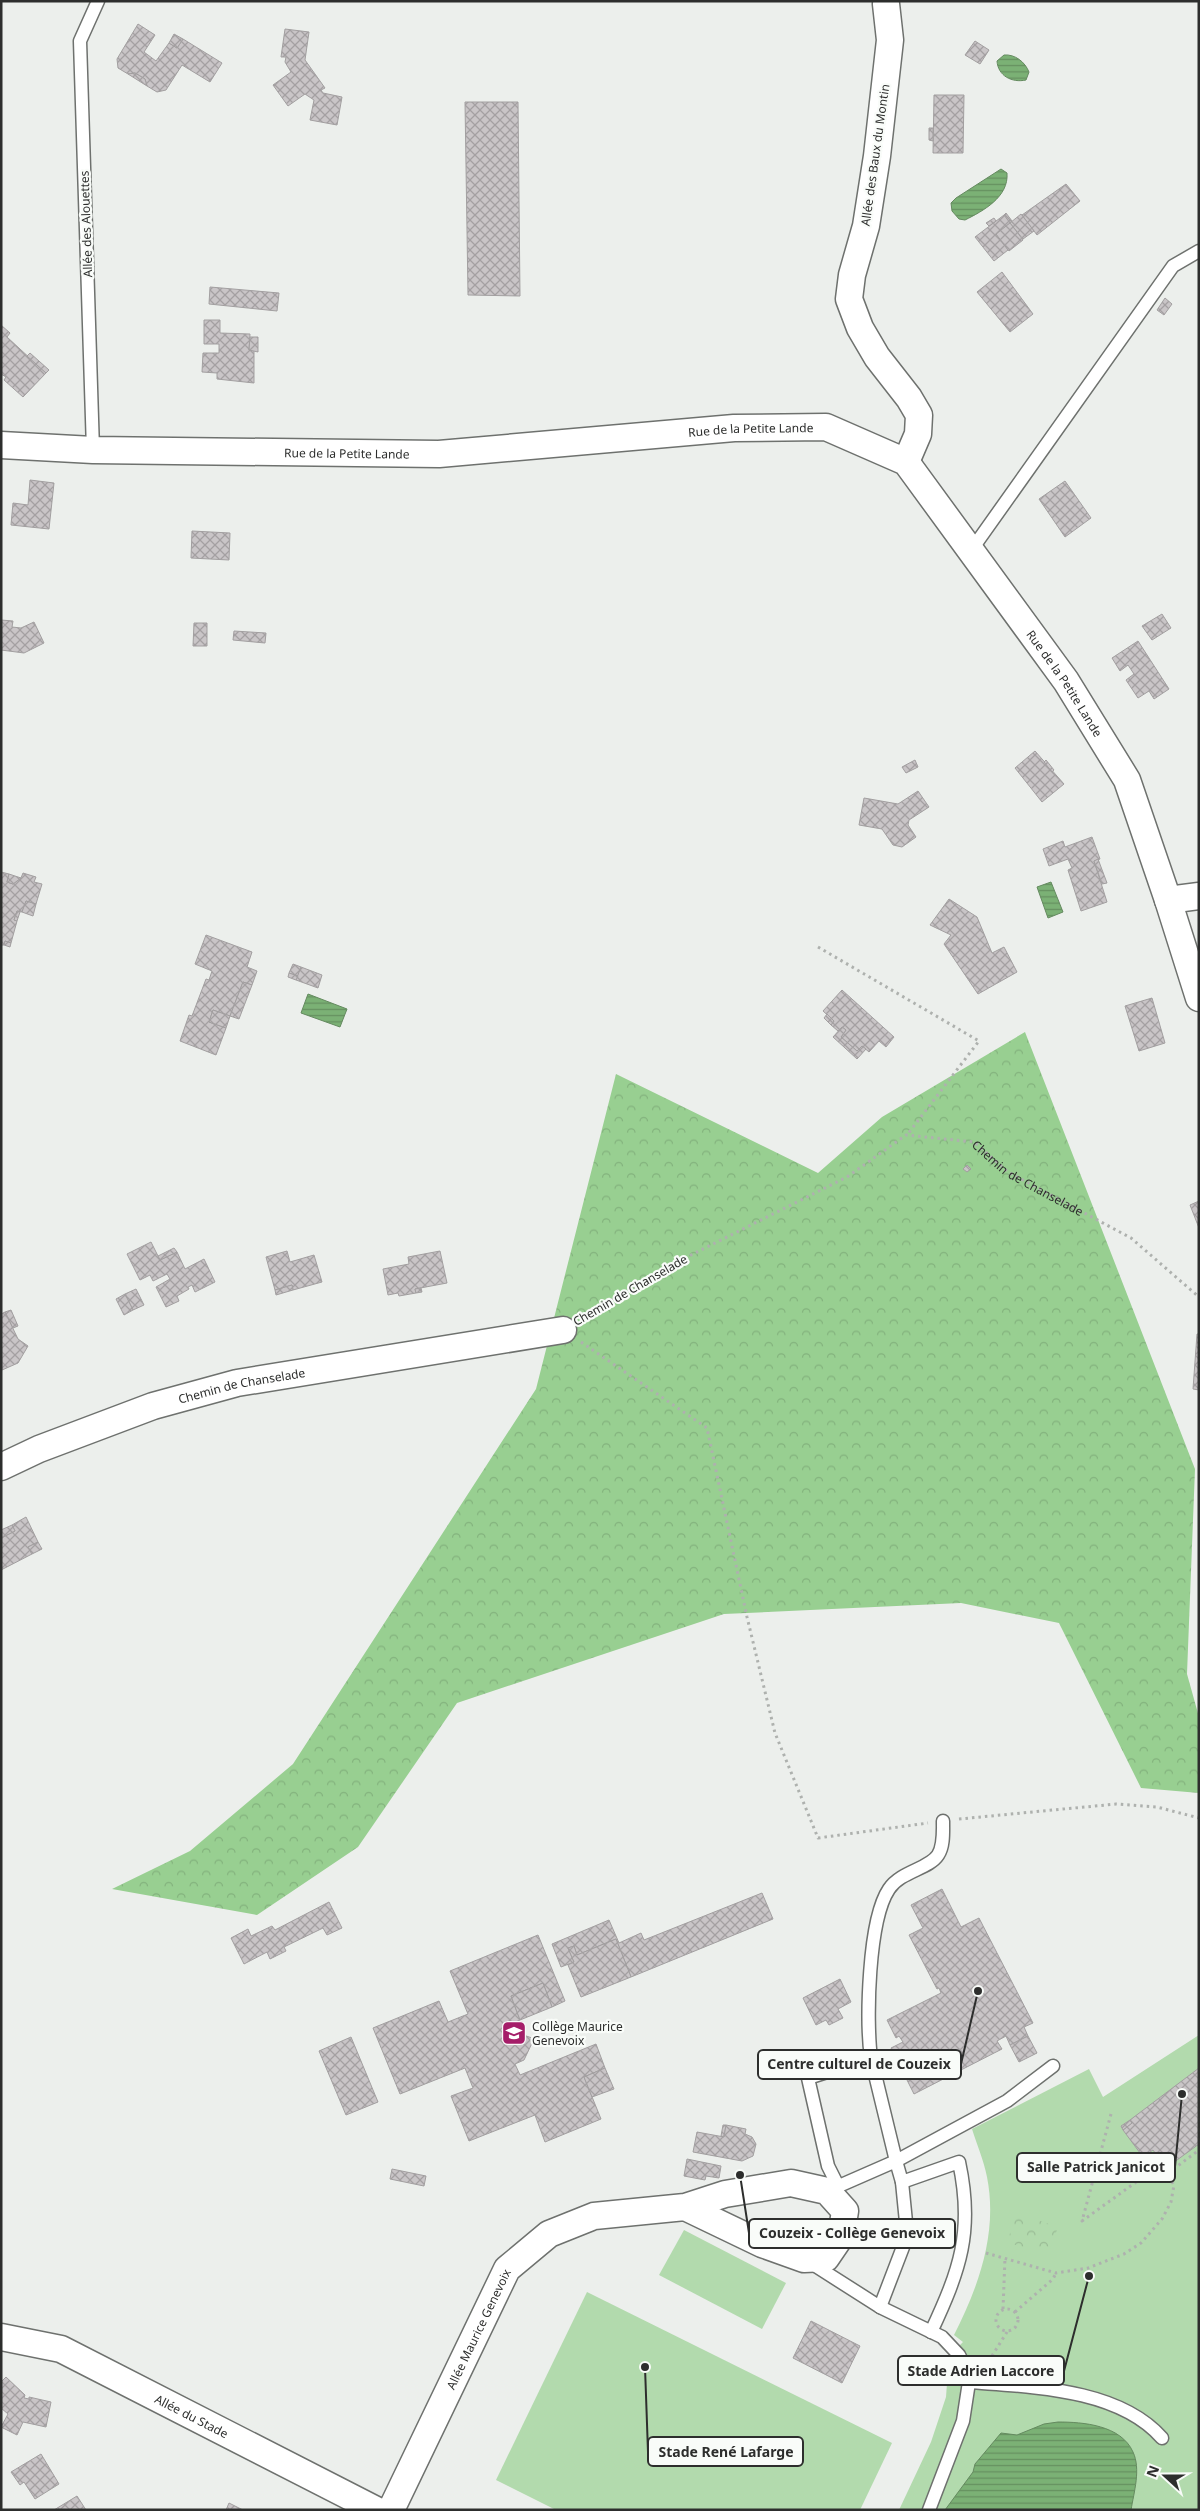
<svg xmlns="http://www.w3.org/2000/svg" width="1200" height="2511" font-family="'Noto Sans',sans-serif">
	<defs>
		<pattern id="forest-crowns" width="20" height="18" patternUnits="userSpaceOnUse" patternTransform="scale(1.25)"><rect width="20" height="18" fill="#98cf91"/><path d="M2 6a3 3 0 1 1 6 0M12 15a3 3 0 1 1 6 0" fill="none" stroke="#83b27d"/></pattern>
		<pattern id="park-crowns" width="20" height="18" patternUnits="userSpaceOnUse" patternTransform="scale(1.25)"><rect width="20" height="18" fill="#b2daad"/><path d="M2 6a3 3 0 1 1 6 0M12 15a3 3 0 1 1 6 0" fill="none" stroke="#99bb95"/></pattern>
		<pattern id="water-rules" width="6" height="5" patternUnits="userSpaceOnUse" patternTransform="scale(1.25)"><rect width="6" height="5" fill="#7bb175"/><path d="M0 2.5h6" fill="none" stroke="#659060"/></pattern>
		<pattern id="building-cross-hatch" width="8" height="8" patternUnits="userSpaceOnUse" patternTransform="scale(1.25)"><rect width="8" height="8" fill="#c9c5c7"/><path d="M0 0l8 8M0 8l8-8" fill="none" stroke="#a4a0a2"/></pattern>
	</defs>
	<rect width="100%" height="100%" fill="#ecefec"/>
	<!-- grass -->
	<g fill="#b2daad">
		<path d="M 1199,2035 L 1199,2510 L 899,2510 L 931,2442 L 946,2397 L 949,2356 L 963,2342 L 954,2335 C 979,2286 998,2232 987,2177 C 984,2161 977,2145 972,2129 L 1089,2069 L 1103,2097 Z"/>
		<path d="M 684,2230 L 786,2283 L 762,2329 L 659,2275 Z"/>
		<path d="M 587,2292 L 892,2443 L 860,2510 L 556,2510 L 496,2480 Z"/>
	</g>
	<!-- forest -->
	<path fill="url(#forest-crowns)" d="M 1025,1032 L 1195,1469 L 1187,1674 L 1199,1717 L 1199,1793 L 1141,1788 L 1059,1623 L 961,1603 L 724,1614 L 457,1703 L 358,1847 L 257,1915 L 112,1889 L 190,1851 L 293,1764 L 536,1389 L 616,1074 L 818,1173 L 882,1117 Z"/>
	<!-- park -->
	<path fill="url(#park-crowns)" d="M 1017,2213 L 1058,2227 L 1048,2256 L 1007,2242 Z"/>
	<!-- water -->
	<g fill="url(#water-rules)" stroke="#648a5f">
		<path d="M 1004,55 C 1015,54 1025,62 1029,72 L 1026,80 C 1012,83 998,76 997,61 Z"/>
		<path d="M 1001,169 L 1007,173 C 1009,197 983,211 965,220 L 959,219 L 952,211 L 951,203 L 956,198 Z"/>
		<path d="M 1051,882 L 1063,912 L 1048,918 L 1037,887 Z"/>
		<path d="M 308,994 L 347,1009 L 340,1027 L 301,1013 Z"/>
		<path d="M 1058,2422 C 1083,2422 1121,2425 1133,2452 C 1141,2469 1134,2492 1131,2510 L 945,2510 L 973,2472 L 975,2464 L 1001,2433 L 1017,2435 L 1044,2424 Z"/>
	</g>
	<!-- building -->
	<g fill="url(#building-cross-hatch)" stroke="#a29fa0">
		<path d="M 138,24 L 155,35 L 144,52 L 156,61 L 169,43 L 177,48 L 183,39 L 222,63 L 210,82 L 182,65 L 166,90 L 157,92 L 147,86 L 145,79 L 135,73 L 128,74 L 118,68 L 117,59 Z"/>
		<path d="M 285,29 L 309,32 L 305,60 L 325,88 L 321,90 L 323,93 L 342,97 L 337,125 L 310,120 L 314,100 L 305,94 L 288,106 L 273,85 L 291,72 L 285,62 L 286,57 L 281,57 Z"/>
		<path d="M 174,34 L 183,39 L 177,48 L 169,43 Z"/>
		<path d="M 975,41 L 989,50 L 980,64 L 965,55 Z"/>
		<path d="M 135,73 L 145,79 L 147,86 L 128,74 Z"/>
		<path d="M 934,95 L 964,95 L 963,153 L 933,153 Z"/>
		<path d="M 465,102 L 518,102 L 520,296 L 468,295 Z"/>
		<path d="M 929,128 L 933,128 L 933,141 L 929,140 Z"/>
		<path d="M 1066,184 L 1080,201 L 1037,235 L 1022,215 Z"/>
		<path d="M 1006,213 L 1012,221 L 1010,223 L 1004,215 Z"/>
		<path d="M 1021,214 L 1034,231 L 1023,239 L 1010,223 L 996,234 L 1008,250 L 994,261 L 975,237 L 1004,215 L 1010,223 Z"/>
		<path d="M 994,218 L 996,221 L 989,226 L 986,223 Z"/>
		<path d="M 1010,223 L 1023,240 L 1009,251 L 996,234 Z"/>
		<path d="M 1002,272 L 1033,314 L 1010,332 L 977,292 Z"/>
		<path d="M 210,287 L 279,293 L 277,311 L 209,304 Z"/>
		<path d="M 1165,298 L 1172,304 L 1164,315 L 1157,310 Z"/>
		<path d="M 204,320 L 220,320 L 220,333 L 250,334 L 249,350 L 254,350 L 254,383 L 217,379 L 217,373 L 202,372 L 203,353 L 219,353 L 219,344 L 204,344 Z"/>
		<path d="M 1,325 L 10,333 L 7,337 L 46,373 L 23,397 L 4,380 L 6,377 L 1,374 Z"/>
		<path d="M 250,337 L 258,337 L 258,352 L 249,350 Z"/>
		<path d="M 30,353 L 49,370 L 46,373 L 27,356 Z"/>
		<path d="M 30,480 L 54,483 L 49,529 L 11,525 L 13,503 L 28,505 Z"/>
		<path d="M 1065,481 L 1091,518 L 1065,537 L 1039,499 Z"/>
		<path d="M 192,531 L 230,533 L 229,560 L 191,558 Z"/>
		<path d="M 1162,614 L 1171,628 L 1152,640 L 1142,626 Z"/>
		<path d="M 1,620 L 13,621 L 12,627 L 21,628 L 34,622 L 44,643 L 24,653 L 1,650 Z"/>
		<path d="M 194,623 L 207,623 L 207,646 L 193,646 Z"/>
		<path d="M 234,631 L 266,633 L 265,643 L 233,640 Z"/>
		<path d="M 1138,641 L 1169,689 L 1154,699 L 1149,691 L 1138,698 L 1126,680 L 1134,674 L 1128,665 L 1120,671 L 1112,658 Z"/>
		<path d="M 1035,751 L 1064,784 L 1042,802 L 1015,768 Z"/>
		<path d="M 915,760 L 918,767 L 906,773 L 902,767 Z"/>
		<path d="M 1046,760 L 1054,770 L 1052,772 L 1044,762 Z"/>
		<path d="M 918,791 L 929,807 L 909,820 L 908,825 L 916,837 L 902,847 L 893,845 L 882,829 L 859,825 L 864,798 L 898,804 Z"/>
		<path d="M 1092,837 L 1100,859 L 1094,861 L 1107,902 L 1081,911 L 1068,870 L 1072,868 L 1068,859 L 1049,866 L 1043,849 L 1063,841 L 1065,847 Z"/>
		<path d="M 1098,859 L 1107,883 L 1102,884 L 1094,861 Z"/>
		<path d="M 1,872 L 9,874 L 7,882 L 13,884 L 21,878 L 23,873 L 36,877 L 34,882 L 42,884 L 36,904 L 26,901 L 22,912 L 17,911 L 14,920 L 17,921 L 11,943 L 5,941 L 4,945 L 1,945 Z"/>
		<path d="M 9,874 L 21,878 L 13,884 L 7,882 Z"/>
		<path d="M 949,899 L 977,917 L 992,953 L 1004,947 L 1017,972 L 978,994 L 944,944 L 951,935 L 930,925 Z"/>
		<path d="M 26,901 L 36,904 L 33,916 L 22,912 Z"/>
		<path d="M 17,911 L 20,912 L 17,921 L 14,920 Z"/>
		<path d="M 206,935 L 252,952 L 247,967 L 257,971 L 252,985 L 243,982 L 230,1016 L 213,1010 L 209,1022 L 226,1028 L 216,1055 L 180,1041 L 189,1015 L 192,1016 L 206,979 L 209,980 L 212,971 L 195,964 Z"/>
		<path d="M 5,941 L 11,943 L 10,947 L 4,945 Z"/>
		<path d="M 293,964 L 301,967 L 298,976 L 289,973 Z"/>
		<path d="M 301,967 L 322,975 L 318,988 L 296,980 Z"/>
		<path d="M 289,973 L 298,976 L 296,980 L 288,977 Z"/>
		<path d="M 243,982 L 252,985 L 239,1019 L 230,1016 Z"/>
		<path d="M 842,990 L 894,1037 L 886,1047 L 879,1041 L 869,1052 L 862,1046 L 857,1051 L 841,1037 L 846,1030 L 842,1027 L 838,1031 L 831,1025 L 834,1021 L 823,1011 Z"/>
		<path d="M 1152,998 L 1165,1043 L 1139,1051 L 1125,1006 Z"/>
		<path d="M 213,1010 L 230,1016 L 226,1028 L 209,1022 Z"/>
		<path d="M 827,1014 L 834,1021 L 831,1025 L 824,1018 Z"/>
		<path d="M 842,1027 L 846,1030 L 841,1037 L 857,1051 L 862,1046 L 866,1049 L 857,1059 L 833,1037 Z"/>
		<path d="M 967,1165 L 971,1169 L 967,1172 L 963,1169 Z"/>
		<path d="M 1199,1201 L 1199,1228 L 1190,1205 Z"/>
		<path d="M 151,1242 L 160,1260 L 177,1252 L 185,1269 L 204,1259 L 215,1282 L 195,1292 L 192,1285 L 188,1287 L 189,1289 L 177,1296 L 179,1301 L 166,1307 L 156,1287 L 170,1279 L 167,1274 L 153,1281 L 150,1275 L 140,1280 L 127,1254 Z"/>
		<path d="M 174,1248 L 177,1252 L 160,1260 L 158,1256 Z"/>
		<path d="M 287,1251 L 290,1262 L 314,1255 L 322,1282 L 293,1290 L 292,1285 L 275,1290 L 266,1257 Z"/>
		<path d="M 440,1251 L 447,1283 L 415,1289 L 416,1293 L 399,1296 L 398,1293 L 388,1295 L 383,1269 L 409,1264 L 408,1257 Z"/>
		<path d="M 292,1285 L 293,1290 L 276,1295 L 275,1290 Z"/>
		<path d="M 421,1288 L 422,1292 L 416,1293 L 415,1289 Z"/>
		<path d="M 136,1289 L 144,1305 L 133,1310 L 125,1294 Z"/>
		<path d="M 125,1294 L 133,1310 L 124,1315 L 116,1299 Z"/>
		<path d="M 11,1310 L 18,1326 L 13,1328 L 5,1312 Z"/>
		<path d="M 5,1312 L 18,1339 L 28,1346 L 18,1363 L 2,1370 L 1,1314 Z"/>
		<path d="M 1197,1334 L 1199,1334 L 1199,1390 L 1193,1389 Z"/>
		<path d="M 26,1517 L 38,1542 L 28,1547 L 32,1554 L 1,1570 L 1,1538 L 15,1531 L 12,1525 Z"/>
		<path d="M 12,1525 L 15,1531 L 1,1538 L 1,1530 Z"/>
		<path d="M 38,1542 L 42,1549 L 32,1554 L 28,1547 Z"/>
		<path d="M 942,1889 L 961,1927 L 979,1918 L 1033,2023 L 1024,2027 L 1028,2036 L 1010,2045 L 1006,2036 L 997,2041 L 1002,2049 L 914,2094 L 891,2048 L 903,2042 L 899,2036 L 896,2038 L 887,2020 L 941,1993 L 939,1988 L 937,1989 L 909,1935 L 923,1928 L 911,1905 Z"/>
		<path d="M 762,1893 L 773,1919 L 631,1977 L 616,1939 L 577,1955 L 574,1946 L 568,1948 L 574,1962 L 561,1967 L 552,1944 L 609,1920 L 619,1943 L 641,1933 L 644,1940 Z"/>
		<path d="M 329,1902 L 342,1928 L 327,1935 L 323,1928 L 284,1947 L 286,1951 L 270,1959 L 267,1952 L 244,1964 L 231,1938 L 248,1929 L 251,1936 L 272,1926 L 275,1930 Z"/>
		<path d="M 538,1935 L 565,2001 L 552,2007 L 543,1983 L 511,1996 L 520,2020 L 509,2025 L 512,2031 L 532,2038 L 533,2041 L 524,2060 L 515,2064 L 520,2075 L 596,2044 L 605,2068 L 584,2077 L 601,2119 L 545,2142 L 535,2115 L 469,2141 L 451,2096 L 473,2088 L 465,2068 L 400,2094 L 373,2028 L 439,2001 L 448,2022 L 468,2014 L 450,1971 Z"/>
		<path d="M 616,1939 L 631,1977 L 581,1997 L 568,1965 L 574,1962 L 568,1948 L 574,1946 L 577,1955 Z"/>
		<path d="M 840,1979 L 851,2002 L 838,2009 L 843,2018 L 829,2025 L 826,2020 L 816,2025 L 803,1998 Z"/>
		<path d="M 543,1983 L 552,2007 L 520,2020 L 511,1996 Z"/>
		<path d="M 1028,2036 L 1037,2053 L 1019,2062 L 1010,2045 Z"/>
		<path d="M 351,2037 L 378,2102 L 346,2115 L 319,2051 Z"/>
		<path d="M 605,2068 L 614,2089 L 592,2097 L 584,2077 Z"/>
		<path d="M 1199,2068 L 1199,2144 L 1166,2168 L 1153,2150 L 1143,2157 L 1123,2130 L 1132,2123 L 1130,2120 Z"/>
		<path d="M 1130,2120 L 1132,2123 L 1123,2130 L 1121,2126 Z"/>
		<path d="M 723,2125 L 726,2125 L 724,2137 L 721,2136 Z"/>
		<path d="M 726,2125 L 746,2129 L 745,2134 L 752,2137 L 756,2144 L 753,2156 L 742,2161 L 693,2152 L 697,2132 L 724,2137 Z"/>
		<path d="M 687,2159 L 721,2166 L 719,2178 L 706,2176 L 705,2180 L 684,2176 Z"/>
		<path d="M 392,2169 L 426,2176 L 424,2186 L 390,2179 Z"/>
		<path d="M 811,2321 L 860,2346 L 842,2383 L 793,2358 Z"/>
		<path d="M 6,2377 L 25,2395 L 24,2398 L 29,2399 L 29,2397 L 51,2402 L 46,2427 L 23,2422 L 17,2435 L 1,2427 L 8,2414 L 1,2408 L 1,2382 Z"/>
		<path d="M 41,2454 L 59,2484 L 35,2499 L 24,2482 L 20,2485 L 11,2472 Z"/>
		<path d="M 77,2496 L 86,2510 L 54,2510 Z"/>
		<path d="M 229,2503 L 243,2510 L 226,2510 Z"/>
	</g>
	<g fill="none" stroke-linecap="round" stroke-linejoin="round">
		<defs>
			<g id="lane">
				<path d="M 93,450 L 80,41 L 98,1"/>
				<path d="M 970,552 L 1173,266 L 1199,251"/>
				<path d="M 871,2058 C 866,2021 868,1920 889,1889 C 901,1871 929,1869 938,1855 C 944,1846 943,1832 943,1821"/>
				<path d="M 838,2186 L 828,2166 L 808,2078 L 871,2058 L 896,2161 L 1007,2101 L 1053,2066"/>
				<path d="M 832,2189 L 896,2161 L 902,2182 L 959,2162 C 974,2231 960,2270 931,2332"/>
				<path d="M 811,2263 L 880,2307 L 942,2337 L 959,2355 L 966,2369 L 969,2382 C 1031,2387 1118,2388 1162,2438"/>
				<path d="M 880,2307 L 903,2247 L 906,2222 L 902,2182"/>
				<path d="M 929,2510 L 963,2421 L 969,2382"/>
			</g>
			<g id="street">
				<path d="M 886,4 L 890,40 L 877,156 L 866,226 L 852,275 L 849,299 L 860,328 L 877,357 L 909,398 L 919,415 L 918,434 L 906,462"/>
				<path id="s2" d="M 1,445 L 93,450 L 439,454 L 734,428 L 826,427 L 906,462 L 1066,681 L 1127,780 L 1168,900 L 1199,998"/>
				<path d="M 1168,900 L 1199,896"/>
				<path id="s3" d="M 1,1467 L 39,1449 L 153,1406 L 237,1383 L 563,1330"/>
				<path id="s4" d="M 1,2337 L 61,2349 L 376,2510"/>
				<path id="s5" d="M 391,2510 L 507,2269 L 549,2234 L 594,2216 L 685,2207 L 725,2194 L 791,2183 L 827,2191 L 845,2211 L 841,2236 L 826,2258 L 804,2259 L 762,2244 L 685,2207"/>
			</g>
		</defs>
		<!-- lane casing -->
		<use href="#lane" stroke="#6e716e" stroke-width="15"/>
		<!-- street casing -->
		<use href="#street" stroke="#6e716e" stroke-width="29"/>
		<!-- path -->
		<g stroke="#aeb1ae" stroke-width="3" stroke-dasharray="2.5 4" stroke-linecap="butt">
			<path d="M 818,947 L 979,1041 L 907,1135"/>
			<path id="s1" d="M 583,1317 L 675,1263 L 847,1177 L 906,1135 L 974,1142 L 1008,1172 L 1131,1238 L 1199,1297"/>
			<path d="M 581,1342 L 707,1428 L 747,1617 L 775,1733 L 818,1838 L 928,1823"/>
			<path d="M 959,1819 L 1116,1804 L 1157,1807 L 1199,1818"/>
			<path d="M 1111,2114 L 1082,2221 L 1157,2167 L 1167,2174"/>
			<path d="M 986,2253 L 1056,2273 L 1088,2268 L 1124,2254 L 1141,2243 L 1162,2219 L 1171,2202 L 1174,2185 L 1167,2174 L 1199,2150"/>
			<circle cx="1007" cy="2320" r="11"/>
			<path d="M 1003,2309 L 1005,2258"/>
			<path d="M 1015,2312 L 1053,2279 L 1056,2273"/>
			<path d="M 985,2367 L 1007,2332"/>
		</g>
		<!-- lane -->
		<use href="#lane" stroke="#fff" stroke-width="12"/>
		<!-- street -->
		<use href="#street" stroke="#fff" stroke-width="26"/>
	</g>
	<!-- icons -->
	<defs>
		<symbol id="school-square" viewBox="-11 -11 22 22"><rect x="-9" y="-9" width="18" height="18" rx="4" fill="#a51e69" stroke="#f9fcf9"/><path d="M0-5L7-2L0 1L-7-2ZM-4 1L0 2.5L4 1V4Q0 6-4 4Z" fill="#fff"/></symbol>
	</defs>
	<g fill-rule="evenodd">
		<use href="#school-square" x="500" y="2019" width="28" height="28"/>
	</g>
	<g text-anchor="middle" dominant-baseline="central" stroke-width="4.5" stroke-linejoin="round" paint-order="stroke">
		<!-- street labels -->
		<g font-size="12" fill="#2d2e2d" stroke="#f9fcf9">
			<text transform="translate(875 155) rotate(-82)">Allée des Baux du Montin</text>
			<text transform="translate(86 224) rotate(-92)">Allée des Alouettes</text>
			<text stroke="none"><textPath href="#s2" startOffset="751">Rue de la Petite Lande</textPath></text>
			<text stroke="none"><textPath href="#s2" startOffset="346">Rue de la Petite Lande</textPath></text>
			<text stroke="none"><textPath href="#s2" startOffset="1186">Rue de la Petite Lande</textPath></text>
			<text stroke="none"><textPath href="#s1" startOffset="505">Chemin de Chanselade</textPath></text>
			<text transform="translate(630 1290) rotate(-30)">Chemin de Chanselade</text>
			<text stroke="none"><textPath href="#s3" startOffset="255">Chemin de Chanselade</textPath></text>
			<text stroke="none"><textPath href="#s5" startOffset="201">Allée Maurice Genevoix</textPath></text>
			<text stroke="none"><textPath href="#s4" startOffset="208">Allée du Stade</textPath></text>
		</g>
		<!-- poi labels -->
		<g font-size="12" fill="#2d2e2d" stroke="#f9fcf9" text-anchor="start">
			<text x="532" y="2026">Collège Maurice<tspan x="532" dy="14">Genevoix</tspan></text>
		</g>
	</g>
	<!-- callouts -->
	<path fill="none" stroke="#2d2e2d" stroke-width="2" d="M978 1991L961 2064M1182 2094L1175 2167M740 2175L749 2233M1089 2276L1064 2371M645 2367L648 2452"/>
	<g fill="#2d2e2d" stroke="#f9fcf9" stroke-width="2">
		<circle cx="978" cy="1991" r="5"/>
		<circle cx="1182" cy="2094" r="5"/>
		<circle cx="740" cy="2175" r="5"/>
		<circle cx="1089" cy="2276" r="5"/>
		<circle cx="645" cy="2367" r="5"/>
	</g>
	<g fill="#f9fcf9" stroke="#2d2e2d" stroke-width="2">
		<rect x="758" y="2050" width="203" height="29" rx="5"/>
		<rect x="1017" y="2153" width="158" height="29" rx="5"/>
		<rect x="749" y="2219" width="206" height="29" rx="5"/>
		<rect x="898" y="2356" width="166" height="29" rx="5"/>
		<rect x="648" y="2437" width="155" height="29" rx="5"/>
	</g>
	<g font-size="14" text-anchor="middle" font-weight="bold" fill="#2d2e2d">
		<text x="859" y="2069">Centre culturel de Couzeix</text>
		<text x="1096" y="2172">Salle Patrick Janicot</text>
		<text x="852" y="2238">Couzeix - Collège Genevoix</text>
		<text x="981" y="2376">Stade Adrien Laccore</text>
		<text x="726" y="2457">Stade René Lafarge</text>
	</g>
	<!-- border -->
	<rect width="1200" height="2511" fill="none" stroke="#2d2e2d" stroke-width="5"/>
	<!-- north arrow -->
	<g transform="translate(1165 2476) rotate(291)" stroke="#f9fcf9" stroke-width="4" paint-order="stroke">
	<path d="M0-4L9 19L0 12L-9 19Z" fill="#2d2e2d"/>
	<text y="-8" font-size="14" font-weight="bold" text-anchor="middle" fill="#2d2e2d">N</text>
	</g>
</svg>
